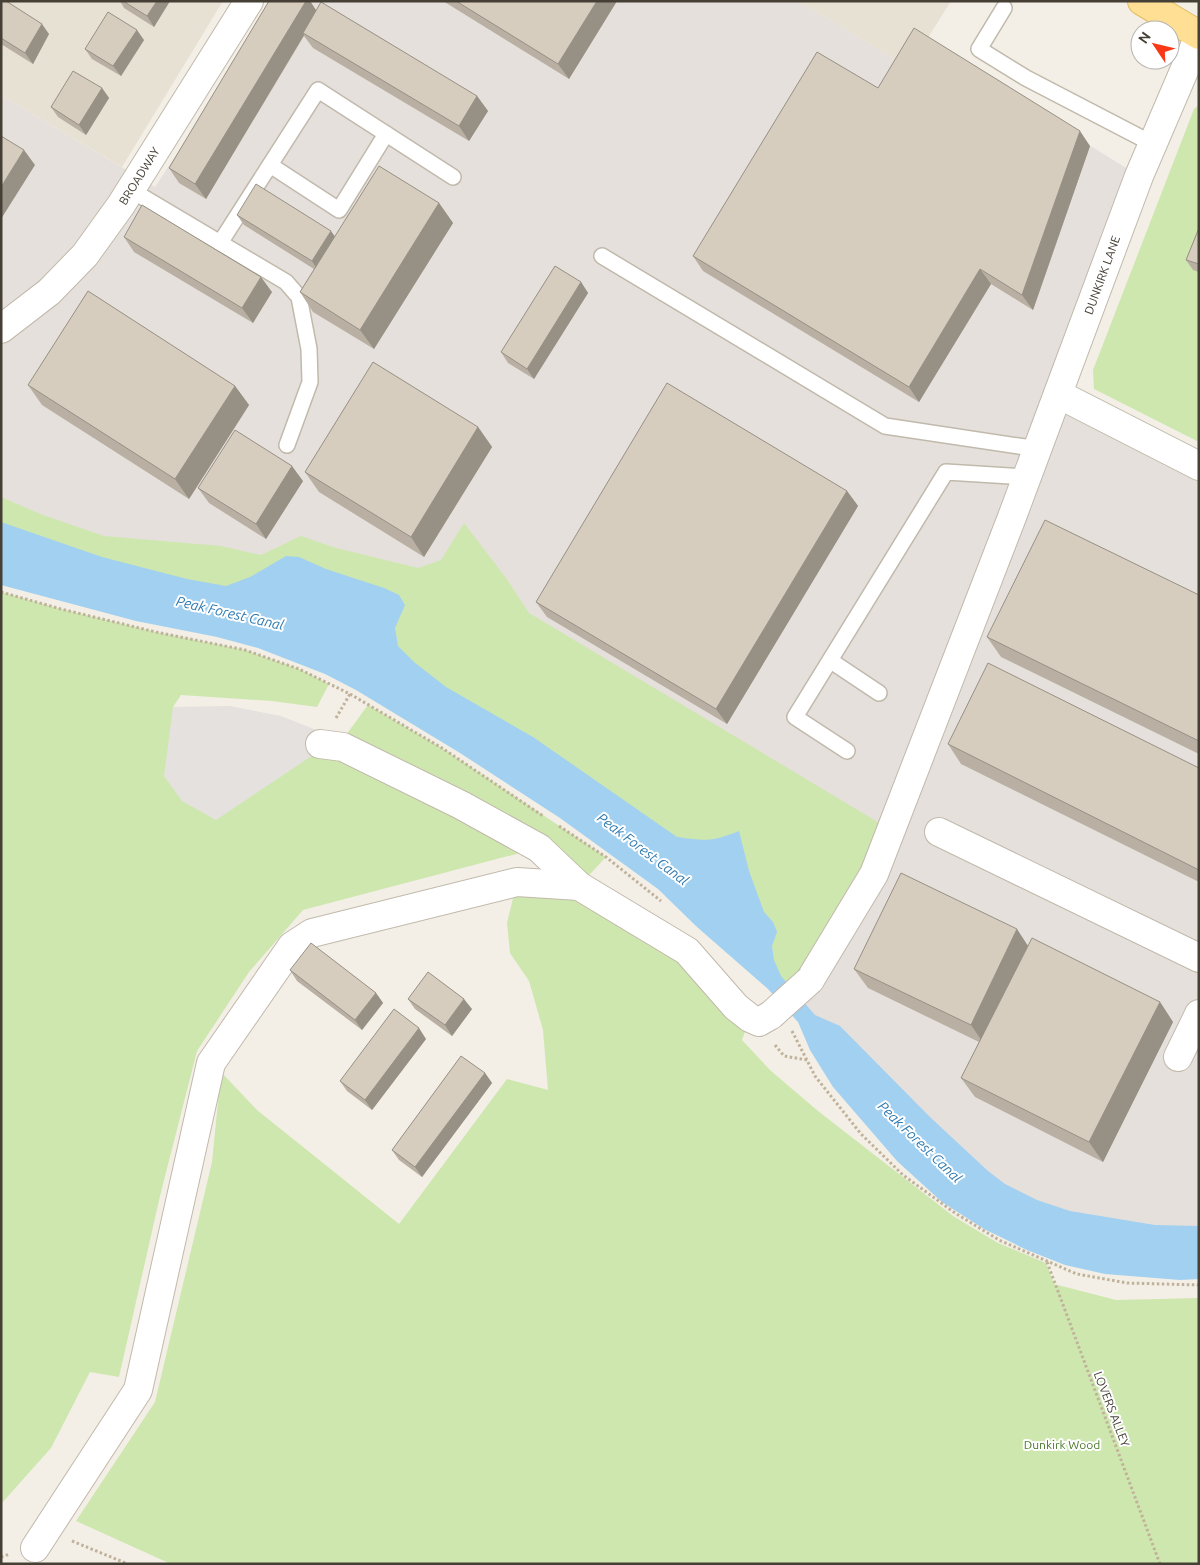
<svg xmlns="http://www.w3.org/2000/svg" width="1200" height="1565" font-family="Ubuntu,sans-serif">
	<rect width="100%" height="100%" fill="#f3efe6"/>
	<!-- residential -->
	<g fill="#e7e1d4">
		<path d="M 1,1 L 223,1 L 122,167 L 1,95 Z"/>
		<path d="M 799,1 L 951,1 L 909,68 Z"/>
	</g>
	<!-- industrial -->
	<path fill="#e5e0db" d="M 277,1 L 799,1 L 909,68 L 925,43 L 1139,176 L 1058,393 L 1199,466 L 1199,1253 L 1035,1225 L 764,972 L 413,691 L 1,559 L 1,95 L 155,187 Z"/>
	<!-- green -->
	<g fill="#cee7ae">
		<path d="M 1199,105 L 1199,442 L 1094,389 L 1093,370 L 1194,109 Z"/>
		<path d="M 1,497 L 43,515 L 104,536 L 221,546 L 261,555 L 301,536 L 336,548 L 418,568 L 441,560 L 464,523 L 506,578 L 529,613 L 891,830 L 788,1000 L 764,972 L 413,691 L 1,559 Z"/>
		<path d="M 1,592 L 61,609 L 156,632 L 245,650 L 299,669 L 329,684 L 317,707 L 272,701 L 181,695 L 173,707 L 319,751 L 343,739 L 368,705 L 442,748 L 606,857 L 579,886 L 687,951 L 750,1018 L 742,1040 L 771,1071 L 818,1111 L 953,1216 L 998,1243 L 1046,1263 L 1054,1284 L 1116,1300 L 1199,1298 L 1199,1564 L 171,1564 L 76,1521 L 155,1402 L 212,1162 L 221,1072 L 257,1110 L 399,1224 L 507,1079 L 548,1090 L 543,1030 L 529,981 L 510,953 L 507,923 L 517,882 L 578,886 L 539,848 L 303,910 L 249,972 L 197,1051 L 160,1196 L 119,1377 L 90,1372 L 51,1448 L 1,1504 Z"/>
	</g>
	<!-- parking -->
	<path fill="#e4e1de" d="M 230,706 L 281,716 L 319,731 L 319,751 L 216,820 L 182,801 L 164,776 L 173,707 Z"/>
	<!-- water -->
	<path fill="#a2d0f0" d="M 1,522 L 102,557 L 187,579 L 226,586 L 250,577 L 286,556 L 299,557 L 326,569 L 384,588 L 399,595 L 405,605 L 395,628 L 398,646 L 414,662 L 446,687 L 533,737 L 677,837 C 706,841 712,842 739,831 L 749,871 L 764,912 L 773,922 L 777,932 L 772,946 L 774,960 L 781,976 L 815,1015 L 840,1026 L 930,1117 L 988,1171 L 1005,1184 L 1037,1200 L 1070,1211 L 1155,1225 L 1199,1226 L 1199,1279 L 1180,1280 L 1105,1274 L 1065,1265 L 1027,1250 L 984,1229 L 942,1202 L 897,1161 L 833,1087 L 810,1050 L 798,1022 L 767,988 L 697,927 L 658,889 L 560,818 L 460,753 L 356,690 L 325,674 L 258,648 L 217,637 L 136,621 L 1,585 Z"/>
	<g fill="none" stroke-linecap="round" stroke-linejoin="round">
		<defs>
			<g id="service">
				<path d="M 1004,8 L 979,49 L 1026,78 L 1153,144"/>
				<path d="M 270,165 L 339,210 L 386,134"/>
				<path d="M 131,190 L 286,282 L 299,297 L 309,349 L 310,382 L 287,445"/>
				<path d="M 220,243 L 318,90 L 453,177"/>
				<path d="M 602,256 L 885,426 L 1038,449"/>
				<path d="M 831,661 L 879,693"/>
				<path d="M 847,751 L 795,717 L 946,472 L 1027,477"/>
			</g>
			<g id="minor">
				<path d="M 1,329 L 49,292 L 85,255 L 121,205 L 249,1"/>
				<path d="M 1058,394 L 1199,466"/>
				<path d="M 320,744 L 343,747 L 461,805 L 539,848 L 579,886"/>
				<path d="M 939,832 L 1199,958"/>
				<path d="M 810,980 L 874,874 L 1012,517 L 1139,176 L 1199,36"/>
				<path d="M 1178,1057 L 1199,1014"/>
				<path d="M 35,1548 L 138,1390 L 211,1063 L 292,946 L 312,933 L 517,882 L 579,886 L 687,951 L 736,1007 L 750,1018 L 759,1022 L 771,1015"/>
			</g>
			<path id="primary" d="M 1142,1 L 1199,35"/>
		</defs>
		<!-- service casing -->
		<use href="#service" stroke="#c1b9ab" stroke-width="18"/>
		<!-- minor casing -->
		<use href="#minor" stroke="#c1b9ab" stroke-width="30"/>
		<!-- primary casing -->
		<use href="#primary" stroke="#e3bc64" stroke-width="30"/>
		<!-- path -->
		<g stroke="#c0b29a" stroke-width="3" stroke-dasharray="2.5 2.5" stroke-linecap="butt">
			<path d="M 1,592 L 61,609 L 156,632 L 245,650 L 299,669 L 350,694 L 442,748 L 543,816"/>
			<path d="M 336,718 L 350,694"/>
			<path d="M 559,826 L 606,857 L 661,901"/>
			<path d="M 792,1031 L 815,1076 L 861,1134 L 903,1175 L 955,1213 L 999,1240 L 1077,1274 L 1127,1283 L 1199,1285"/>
			<path d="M 775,1045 L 784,1056 L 807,1060"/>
			<path d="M 1047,1262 L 1160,1564"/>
			<path d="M 72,1541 L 128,1564"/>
			<path d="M 1,1557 L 10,1554"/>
		</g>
		<!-- service -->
		<use href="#service" stroke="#fff" stroke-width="15"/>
		<!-- minor -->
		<use href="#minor" stroke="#fff" stroke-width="28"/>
		<!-- primary -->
		<use href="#primary" stroke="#fedf94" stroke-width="28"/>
		<defs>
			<path id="minor-bridge" d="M 771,1015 L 810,980"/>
		</defs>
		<!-- minor-bridge casing -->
		<use href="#minor-bridge" stroke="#c1b9ab" stroke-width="30" stroke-linecap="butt"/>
		<!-- minor-bridge -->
		<use href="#minor-bridge" stroke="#fff" stroke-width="28"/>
	</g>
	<!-- wall -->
	<g fill="#b9b0a3">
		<path d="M 1,1 L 49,34 L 33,64 L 1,44 Z"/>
		<path d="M 120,1 L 170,1 L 154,27 L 124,8 Z"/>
		<path d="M 306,1 L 310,1 L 316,11 L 477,96 L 488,111 L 469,141 L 313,48 L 304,36 L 206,199 L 179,183 L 169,168 Z"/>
		<path d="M 443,1 L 617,1 L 569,79 Z"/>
		<path d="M 144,40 L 121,76 L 92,59 L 85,49 Z"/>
		<path d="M 102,88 L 109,98 L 86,135 L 58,117 L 51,107 Z"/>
		<path d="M 1090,146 L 1033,310 L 991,284 L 919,402 L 703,271 L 693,256 Z"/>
		<path d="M 439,203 L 453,223 L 374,349 L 313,312 L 300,292 L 314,269 L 244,225 L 237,215 L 335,236 Z"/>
		<path d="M 1199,228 L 1199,272 L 1193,270 L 1186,260 Z"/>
		<path d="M 124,237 L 272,292 L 253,323 L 134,252 Z"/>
		<path d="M 581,282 L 588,293 L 534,379 L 508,363 L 501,352 Z"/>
		<path d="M 28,385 L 235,386 L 249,405 L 189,499 L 42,405 Z"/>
		<path d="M 478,427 L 492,447 L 424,557 L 319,492 L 305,472 Z"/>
		<path d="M 303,481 L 266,539 L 209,503 L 198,488 Z"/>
		<path d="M 847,491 L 858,506 L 727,724 L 547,617 L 536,602 Z"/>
		<path d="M 1199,595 L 1199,754 L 1001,657 L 987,637 Z"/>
		<path d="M 948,744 L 1199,768 L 1199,882 L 961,764 Z"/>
		<path d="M 1028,945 L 1160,1002 L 1173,1022 L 1103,1162 L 975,1097 L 961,1078 L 979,1042 L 868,988 L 854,969 Z"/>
		<path d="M 290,970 L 376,993 L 383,1003 L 362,1030 L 297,981 Z"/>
		<path d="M 408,999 L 472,1009 L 452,1036 L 415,1009 Z"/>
		<path d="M 426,1039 L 372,1110 L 347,1091 L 340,1081 Z"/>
		<path d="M 485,1073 L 492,1083 L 422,1177 L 399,1160 L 392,1150 Z"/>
	</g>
	<!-- shaded-wall -->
	<g fill="#969085">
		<path d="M 157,1 L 170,1 L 154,27 L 147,16 Z"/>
		<path d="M 306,1 L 310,1 L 318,13 L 303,33 L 304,35 L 206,199 L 195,184 Z"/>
		<path d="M 597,1 L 617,1 L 569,79 L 558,64 Z"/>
		<path d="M 42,24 L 49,34 L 33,64 L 25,53 Z"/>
		<path d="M 137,30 L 144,40 L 121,76 L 113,66 Z"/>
		<path d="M 102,88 L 109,98 L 86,135 L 79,125 Z"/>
		<path d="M 477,96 L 488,111 L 469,141 L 459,126 Z"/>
		<path d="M 1080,131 L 1090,146 L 1033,310 L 1022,295 Z"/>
		<path d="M 24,150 L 35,165 L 1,219 L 1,187 Z"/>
		<path d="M 439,203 L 453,223 L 374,349 L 360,330 Z"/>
		<path d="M 331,231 L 338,241 L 319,272 L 312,261 Z"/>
		<path d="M 980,269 L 991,284 L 919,402 L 909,387 Z"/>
		<path d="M 261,277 L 272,292 L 253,323 L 242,308 Z"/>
		<path d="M 581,282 L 588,293 L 534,379 L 527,369 Z"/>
		<path d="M 235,386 L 249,405 L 189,499 L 175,479 Z"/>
		<path d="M 478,427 L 492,447 L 424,557 L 411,537 Z"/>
		<path d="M 292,466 L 303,481 L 266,539 L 256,524 Z"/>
		<path d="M 847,491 L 858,506 L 727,724 L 716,709 Z"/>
		<path d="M 1017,929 L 1030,949 L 984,1044 L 971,1025 Z"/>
		<path d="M 376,993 L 383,1003 L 362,1030 L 355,1020 Z"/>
		<path d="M 464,999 L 472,1009 L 452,1036 L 445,1025 Z"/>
		<path d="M 1160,1002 L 1173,1022 L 1103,1162 L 1089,1142 Z"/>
		<path d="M 419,1028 L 426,1039 L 372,1110 L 365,1100 Z"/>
		<path d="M 485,1073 L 492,1083 L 422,1177 L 415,1167 Z"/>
	</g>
	<!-- building -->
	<g fill="#d7cdbe" stroke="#969085">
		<path d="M 1,1 L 6,1 L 42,24 L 25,53 L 1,38 Z"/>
		<path d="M 123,1 L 157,1 L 147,16 Z"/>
		<path d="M 269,1 L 306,1 L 195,184 L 169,168 Z"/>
		<path d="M 456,1 L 597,1 L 558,64 Z"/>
		<path d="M 321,2 L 477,96 L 459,126 L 303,33 Z"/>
		<path d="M 108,12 L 137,30 L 113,66 L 85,49 Z"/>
		<path d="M 914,28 L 1080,131 L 1022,295 L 980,269 L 909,387 L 693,256 L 817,52 L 878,88 Z"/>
		<path d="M 73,71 L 102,88 L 79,125 L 51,107 Z"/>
		<path d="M 1,136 L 24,150 L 1,187 Z"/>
		<path d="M 379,166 L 439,203 L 360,330 L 300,292 Z"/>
		<path d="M 256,184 L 331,231 L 312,261 L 237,215 Z"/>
		<path d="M 142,205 L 261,277 L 242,308 L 124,237 Z"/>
		<path d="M 1199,228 L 1199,264 L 1186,260 Z"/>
		<path d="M 555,266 L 581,282 L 527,369 L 501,352 Z"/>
		<path d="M 88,291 L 235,386 L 175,479 L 28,385 Z"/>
		<path d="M 373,362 L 478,427 L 411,537 L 305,472 Z"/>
		<path d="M 667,383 L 847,491 L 716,709 L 536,602 Z"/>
		<path d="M 235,430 L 292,466 L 256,524 L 198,488 Z"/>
		<path d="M 1045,520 L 1199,595 L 1199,741 L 987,637 Z"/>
		<path d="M 988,663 L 1199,768 L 1199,870 L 948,744 Z"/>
		<path d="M 901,873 L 1017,929 L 971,1025 L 854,969 Z"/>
		<path d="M 1032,938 L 1160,1002 L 1089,1142 L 961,1078 Z"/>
		<path d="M 311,943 L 376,993 L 355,1020 L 290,970 Z"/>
		<path d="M 428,972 L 464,999 L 445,1025 L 408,999 Z"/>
		<path d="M 394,1009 L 419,1028 L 365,1100 L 340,1081 Z"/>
		<path d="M 461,1056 L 485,1073 L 415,1167 L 392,1150 Z"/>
	</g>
	<g text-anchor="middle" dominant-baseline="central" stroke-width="4" stroke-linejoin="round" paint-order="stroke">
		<!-- street labels -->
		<g font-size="12" fill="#453f35" stroke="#fff">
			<text transform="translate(139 176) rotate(-58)">BROADWAY</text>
			<text transform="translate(1102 275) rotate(-70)">DUNKIRK LANE</text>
			<text transform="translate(1112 1409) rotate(69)">LOVERS ALLEY</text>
		</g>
		<!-- park labels -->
		<g font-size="12" fill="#477729" stroke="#fff">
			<text x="1062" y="1444">Dunkirk Wood</text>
		</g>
		<!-- water labels -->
		<g font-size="14" font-style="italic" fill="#2f7ab1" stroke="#fff">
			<text transform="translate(230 613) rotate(13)">Peak Forest Canal</text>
			<text transform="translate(643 849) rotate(37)">Peak Forest Canal</text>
			<text transform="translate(920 1142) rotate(44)">Peak Forest Canal</text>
		</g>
	</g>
	<!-- border -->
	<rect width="1200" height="1565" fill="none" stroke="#453f35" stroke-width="5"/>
	<!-- north arrow -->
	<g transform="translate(1155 45) rotate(305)"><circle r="24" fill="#ffffff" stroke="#b5b2ae"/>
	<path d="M0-4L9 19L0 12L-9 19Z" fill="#f93817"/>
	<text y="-8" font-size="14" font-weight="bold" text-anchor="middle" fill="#453f35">N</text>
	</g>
</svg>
